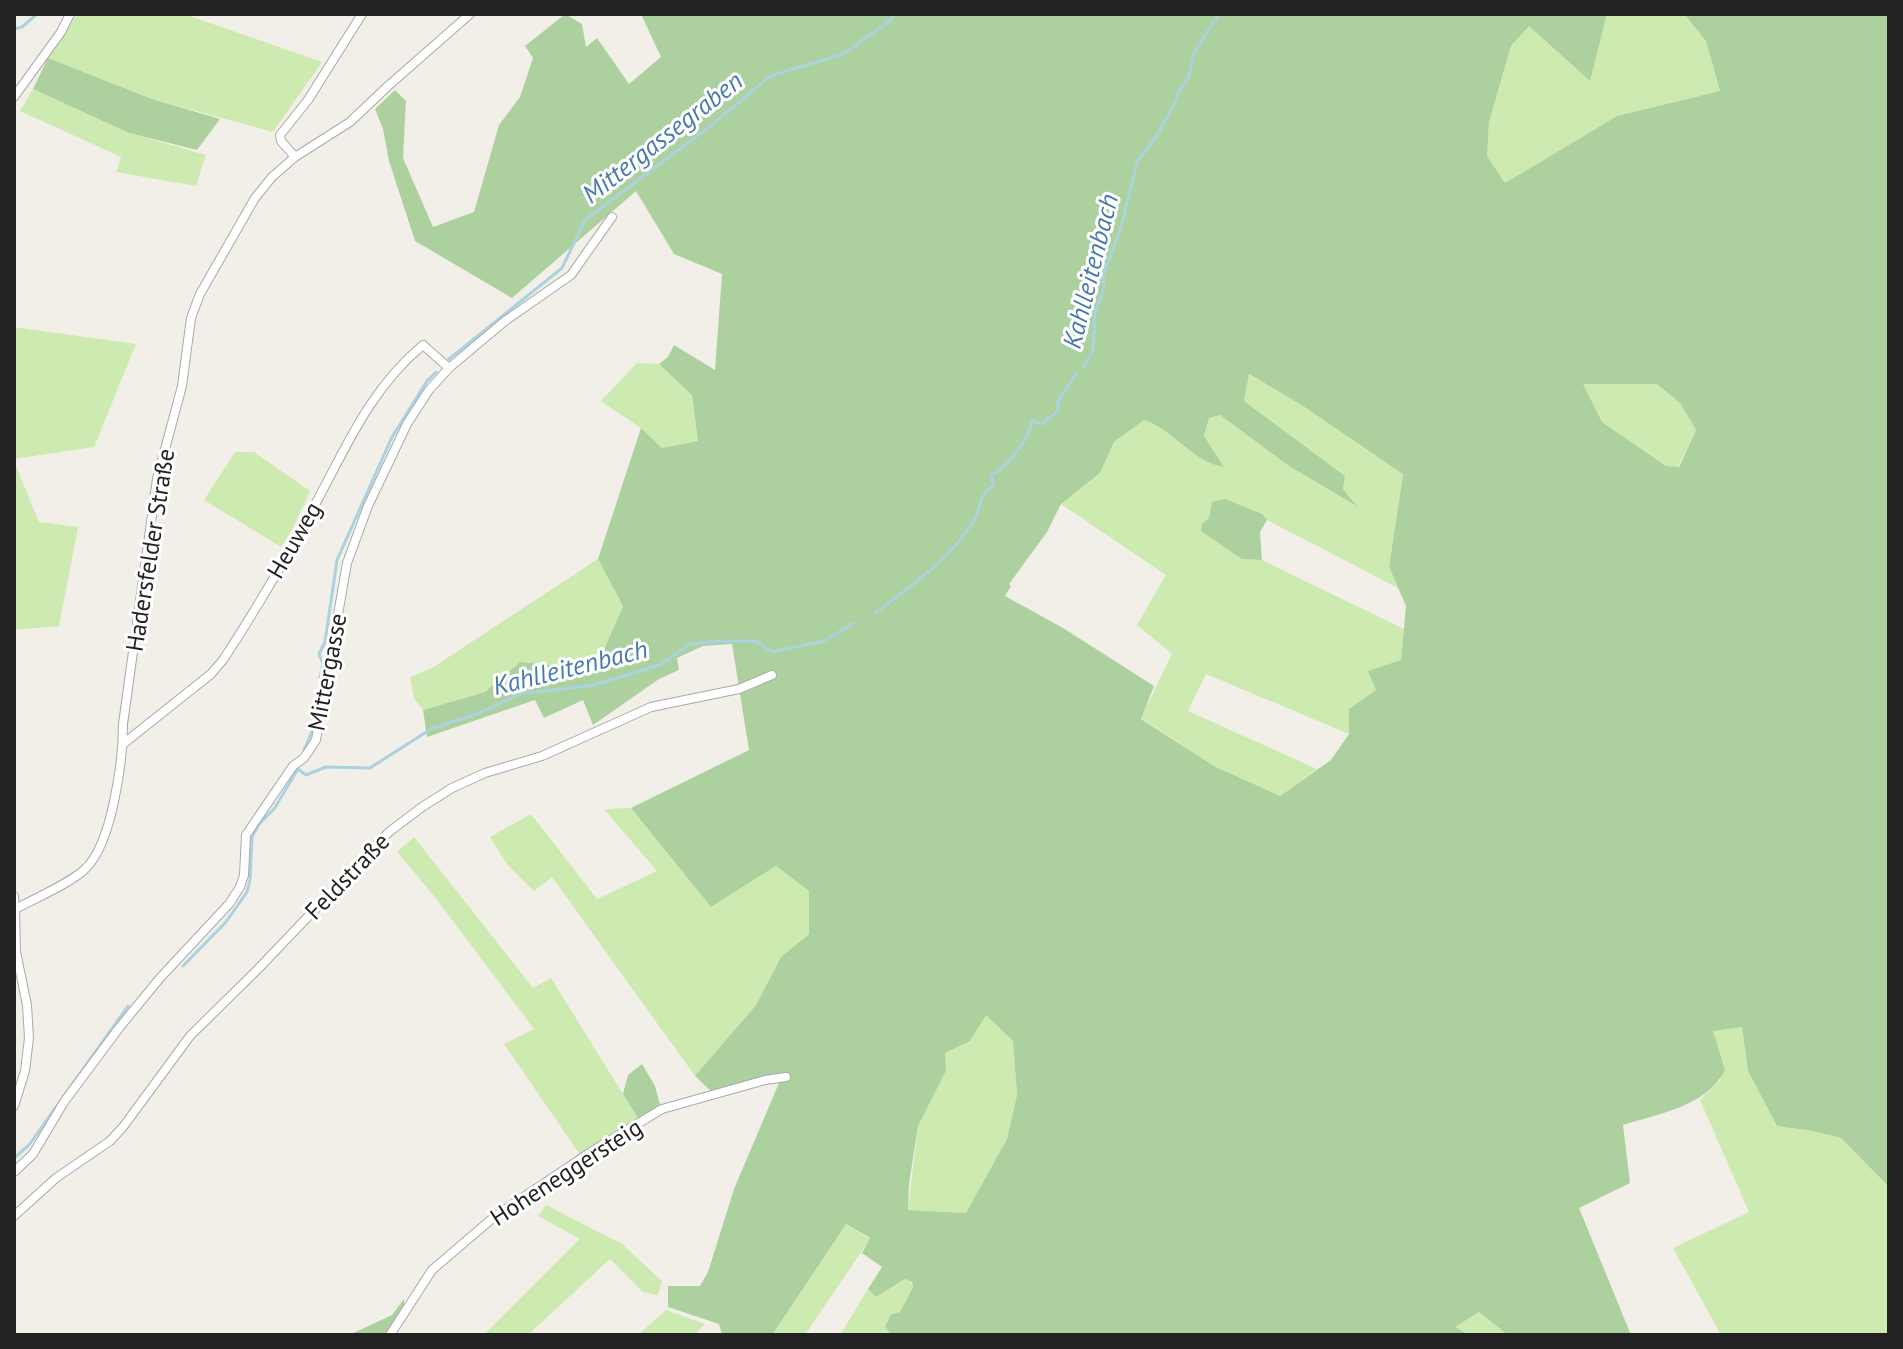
<svg xmlns="http://www.w3.org/2000/svg" width="1903" height="1349" font-family="'PT Sans',sans-serif">
	<rect width="100%" height="100%" fill="#f2efe9"/>
	<!-- grass -->
	<g fill="#cdebb0">
		<path d="M 77,14 L 108,14 L 112,17 L 118,14 L 184,14 L 322,62 L 273,132 L 152,99 L 48,58 Z"/>
		<path d="M 1607,14 L 1684,14 L 1706,41 L 1720,91 L 1617,116 L 1505,183 L 1487,156 L 1489,122 L 1511,46 L 1528,25 L 1590,80 Z"/>
		<path d="M 33,89 L 129,133 L 206,155 L 196,186 L 116,172 L 121,157 L 20,111 Z"/>
		<path d="M 14,327 L 136,344 L 94,447 L 14,459 Z"/>
		<path d="M 637,363 L 659,364 L 692,395 L 698,441 L 662,448 L 641,428 L 601,401 Z"/>
		<path d="M 1248,374 L 1303,406 L 1403,473 L 1389,567 L 1398,588 L 1267,520 L 1262,514 L 1242,559 L 1262,560 L 1404,629 L 1401,660 L 1376,690 L 1349,709 L 1349,734 L 1206,674 L 1188,711 L 1317,769 L 1280,796 L 1214,766 L 1141,718 L 1172,654 L 1137,625 L 1166,575 L 1061,504 L 1100,473 L 1114,442 L 1144,420 C 1173,429 1192,463 1223,466 L 1204,436 L 1209,418 L 1220,415 L 1289,466 L 1355,503 L 1343,489 L 1345,476 L 1244,401 Z"/>
		<path d="M 1582,383 L 1657,384 L 1680,403 L 1696,430 L 1678,467 L 1666,466 L 1602,422 Z"/>
		<path d="M 235,452 L 254,452 L 310,491 L 293,528 L 281,547 L 204,500 Z"/>
		<path d="M 14,461 L 39,522 L 78,527 L 59,626 L 14,630 Z"/>
		<path d="M 598,559 L 623,605 L 600,660 L 563,666 L 520,662 L 485,692 L 423,710 L 414,698 L 410,677 L 432,668 Z"/>
		<path d="M 631,808 L 711,907 L 776,866 L 809,891 L 809,934 L 781,957 L 756,1005 L 695,1076 L 552,877 L 534,891 L 506,863 L 490,837 L 531,814 L 597,899 L 657,871 L 604,809 Z"/>
		<path d="M 414,837 L 533,988 L 551,978 L 639,1120 L 585,1162 L 504,1044 L 534,1029 L 434,896 L 397,852 Z"/>
		<path d="M 986,1014 L 1013,1041 L 1017,1095 L 1007,1139 L 967,1213 L 908,1210 L 918,1126 L 946,1071 L 945,1053 L 970,1041 Z"/>
		<path d="M 1742,1027 L 1748,1071 L 1777,1126 L 1813,1131 L 1841,1138 L 1889,1187 L 1889,1335 L 1721,1335 L 1673,1248 L 1749,1212 L 1700,1100 L 1720,1080 L 1713,1030 Z"/>
		<path d="M 546,1205 L 622,1244 L 662,1281 L 658,1295 L 643,1292 L 610,1259 L 528,1335 L 484,1335 L 580,1239 L 538,1216 Z"/>
		<path d="M 845,1224 L 870,1239 L 805,1335 L 772,1335 Z"/>
		<path d="M 905,1279 L 909,1279 L 913,1287 L 900,1312 L 891,1314 L 885,1325 L 891,1335 L 840,1335 L 868,1289 L 876,1297 Z"/>
		<path d="M 666,1310 L 705,1324 L 694,1335 L 638,1335 Z"/>
		<path d="M 1479,1312 L 1508,1335 L 1470,1335 L 1454,1327 Z"/>
	</g>
	<!-- forest -->
	<g fill="#add19e" fill-rule="evenodd">
		<path d="M 565,14 L 582,24 L 586,47 L 597,38 L 629,84 L 661,57 L 641,14 L 1607,14 L 1590,81 L 1529,26 L 1511,46 L 1489,122 L 1487,156 L 1505,183 L 1617,116 L 1720,91 L 1706,41 L 1684,14 L 1889,14 L 1889,1187 L 1841,1138 L 1813,1131 L 1777,1126 L 1748,1071 L 1742,1027 L 1713,1031 L 1725,1070 C 1706,1107 1660,1113 1623,1125 L 1630,1183 L 1579,1208 L 1631,1335 L 1508,1335 L 1479,1312 L 1455,1327 L 1470,1335 L 891,1335 L 885,1326 L 891,1314 L 900,1312 L 913,1287 L 912,1282 L 905,1279 L 876,1297 L 868,1289 L 882,1267 L 862,1253 L 870,1238 L 846,1224 L 772,1335 L 722,1335 L 719,1324 L 668,1307 L 668,1286 L 700,1286 L 708,1272 L 734,1189 L 779,1083 L 756,1085 L 716,1096 L 695,1076 L 756,1005 L 781,957 L 809,934 L 809,891 L 776,866 L 711,907 L 631,808 L 749,750 L 732,644 L 703,646 L 677,658 L 679,670 L 659,679 L 593,725 L 583,700 L 544,718 L 535,700 L 427,737 L 423,710 L 485,692 L 520,662 L 563,666 L 600,659 L 623,606 L 598,559 L 641,428 L 662,448 L 698,441 L 692,395 L 659,364 L 668,357 L 674,345 L 715,370 L 722,274 L 674,254 L 636,191 L 512,298 L 415,241 L 389,161 L 383,129 L 375,109 L 395,90 L 406,101 L 403,158 L 433,227 L 474,212 L 499,125 L 520,97 L 533,58 L 525,46 ZM 1249,374 L 1303,406 L 1403,474 L 1389,567 L 1406,606 L 1401,660 L 1368,671 L 1376,690 L 1349,709 L 1349,734 L 1331,760 L 1280,796 L 1214,766 L 1141,719 L 1154,686 L 1063,628 L 1005,596 L 1011,586 L 1009,584 L 1047,532 L 1061,504 L 1100,473 L 1114,442 L 1144,420 C 1174,430 1192,462 1224,467 L 1204,436 L 1209,418 L 1220,415 L 1289,466 L 1357,506 L 1343,489 L 1345,476 L 1244,401 ZM 1583,384 L 1657,384 L 1680,403 L 1696,430 L 1679,467 L 1666,466 L 1602,422 ZM 986,1015 L 1013,1041 L 1017,1095 L 1007,1139 L 966,1213 L 908,1210 L 909,1184 L 918,1126 L 946,1071 L 945,1053 L 970,1041 Z"/>
		<path d="M 48,58 L 152,99 L 220,119 L 197,150 L 129,133 L 33,89 Z"/>
		<path d="M 1225,499 L 1262,514 L 1267,520 L 1260,532 L 1262,560 L 1242,559 L 1201,531 L 1202,524 L 1209,518 L 1212,502 Z"/>
		<path d="M 642,1064 L 655,1086 L 660,1105 L 639,1120 L 623,1094 L 628,1075 Z"/>
		<path d="M 404,1299 L 404,1309 L 386,1335 L 349,1335 L 392,1315 Z"/>
	</g>
	<g fill="none" stroke-linecap="round" stroke-linejoin="round">
		<!-- stream -->
		<g stroke="#aad3df" stroke-width="3">
			<path d="M 14,29 L 22,27 L 37,14"/>
			<path d="M 449,359 L 562,268 L 585,220 L 713,124 L 770,76 L 843,54 L 891,20 L 893,14"/>
			<path d="M 1083,367 L 1093,351 L 1095,313 L 1104,288 L 1103,276 L 1122,224 L 1137,162 L 1156,137 L 1175,103 L 1179,91 L 1188,79 L 1194,52 L 1219,14"/>
			<path d="M 875,613 C 910,587 949,560 973,522 C 983,506 975,499 994,485 L 991,475 C 1008,467 1029,439 1032,421 L 1042,424 L 1058,411 L 1058,402 L 1076,373"/>
			<path d="M 320,677 L 323,664 L 319,654 L 325,642 L 337,560 L 392,437 L 427,381 L 436,372"/>
			<path d="M 317,711 L 319,691"/>
			<path d="M 304,750 L 316,722"/>
			<path d="M 183,966 L 226,922 L 247,892 L 250,880 L 252,837 L 259,824 L 274,809 L 298,769 L 306,775 L 326,767 L 370,768 L 431,729 L 479,713 L 520,694 L 594,685 L 660,665 L 690,644 L 721,641 L 756,641 L 772,652 L 824,641 L 854,623"/>
			<path d="M 14,1158 L 29,1145 L 128,1006"/>
		</g>
		<defs>
			<g id="minor">
				<path d="M 14,97 L 61,32 L 70,14"/>
				<path d="M 295,157 L 281,141 L 280,135 L 308,100 L 362,14"/>
				<path d="M 123,744 L 211,674 L 223,660 C 252,616 279,570 305,523 C 341,460 365,393 423,345 L 449,368"/>
				<path d="M 14,896 L 15,909"/>
				<path d="M 14,1106 L 25,1071 L 29,1038 L 27,1005 L 16,952 L 15,909 C 34,899 73,882 86,868 C 112,843 123,761 123,724 L 157,479 L 182,386 L 191,318 L 200,294 L 255,198 L 272,177 L 295,157 L 350,122 L 388,86 L 470,14"/>
				<path d="M 14,1172 L 33,1154 L 64,1102 L 119,1028 L 160,978 L 229,904 L 240,887 L 244,875 L 246,835 L 293,766 L 304,758 L 316,740 L 347,563 L 368,506 L 407,424 L 429,390 L 449,368 L 505,321 L 571,275 L 612,217"/>
				<path d="M 14,1216 L 56,1178 L 110,1141 L 123,1127 L 190,1036 L 258,969 L 389,832 L 422,807 L 452,788 L 485,773 L 542,756 L 651,707 L 739,689 L 772,675"/>
				<path d="M 390,1335 L 432,1270 L 494,1217 L 591,1152 L 662,1109 L 765,1080 L 786,1077"/>
			</g>
		</defs>
		<!-- minor casing -->
		<use href="#minor" stroke="#a9a9a9" stroke-width="10"/>
		<!-- minor -->
		<use href="#minor" stroke="#fff" stroke-width="8"/>
	</g>
	<g text-anchor="middle" dominant-baseline="central" stroke-width="6" stroke-linejoin="round" paint-order="stroke">
		<!-- street labels -->
		<g font-size="24" fill="#222" stroke="#fff">
			<text transform="translate(294 540) rotate(-60)">Heuweg</text>
			<text transform="translate(150 550) rotate(-81)">Hadersfelder Straße</text>
			<text transform="translate(327 672) rotate(-79)">Mittergasse</text>
			<text transform="translate(347 876) rotate(-46)">Feldstraße</text>
			<text transform="translate(566 1172) rotate(-33)">Hoheneggersteig</text>
		</g>
		<!-- water labels -->
		<g font-size="26" font-style="italic" fill="#4a7aab" stroke="#fff">
			<text transform="translate(662 137) rotate(-38)">Mittergassegraben</text>
			<text transform="translate(1090 271) rotate(-76)">Kahlleitenbach</text>
			<text transform="translate(570 667) rotate(-14)">Kahlleitenbach</text>
		</g>
	</g>
	<!-- border -->
	<rect width="1903" height="1349" fill="none" stroke="#222222" stroke-width="32"/>
</svg>
